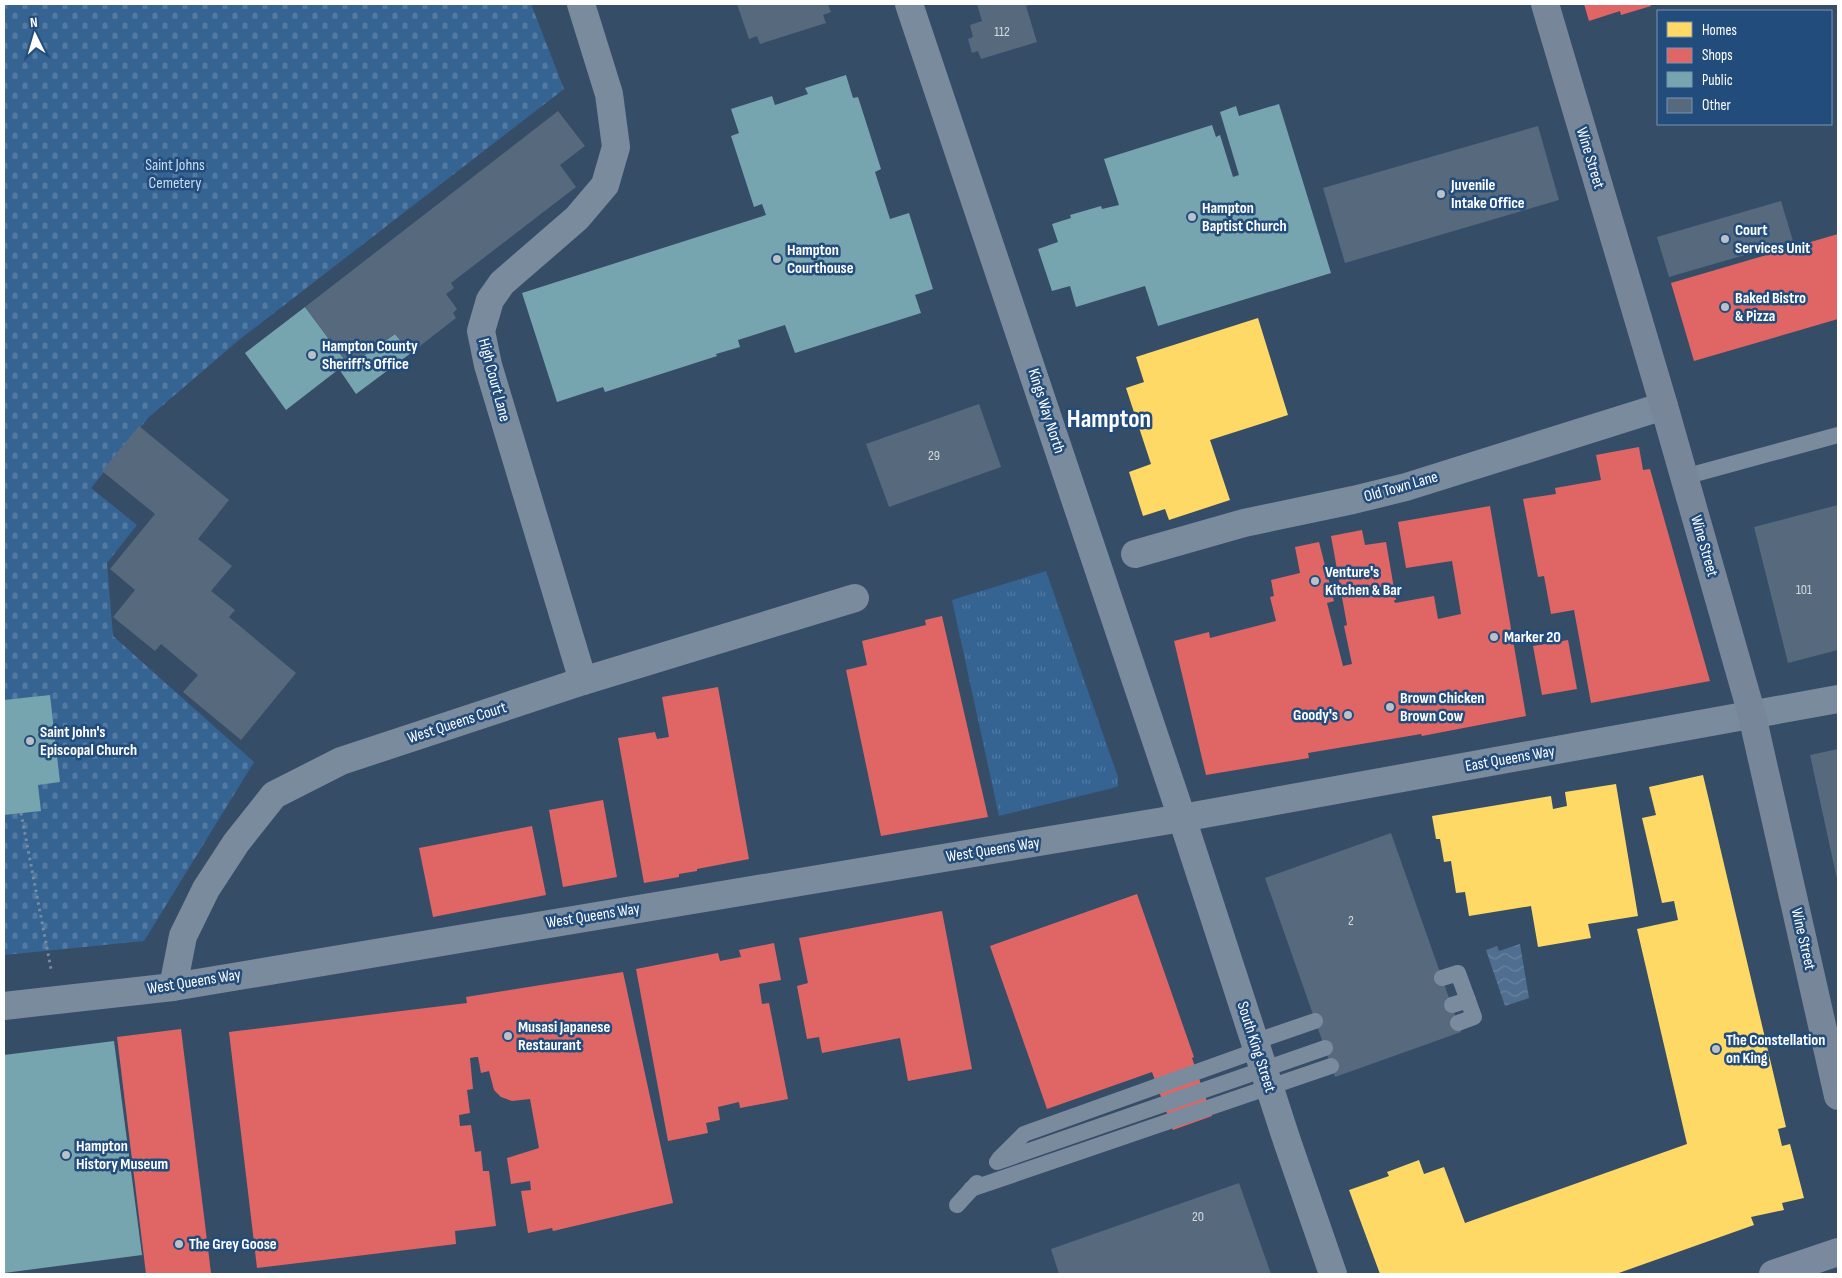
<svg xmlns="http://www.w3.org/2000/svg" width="1842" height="1278" font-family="'Sofia Sans Condensed',sans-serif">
	<defs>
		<pattern id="grass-tufts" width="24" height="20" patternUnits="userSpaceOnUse" patternTransform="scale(1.25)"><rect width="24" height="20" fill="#356392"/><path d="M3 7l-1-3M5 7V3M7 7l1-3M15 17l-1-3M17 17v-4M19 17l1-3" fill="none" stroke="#537aa2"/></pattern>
		<pattern id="cemetery-stones" width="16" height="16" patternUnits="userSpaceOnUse" patternTransform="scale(1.25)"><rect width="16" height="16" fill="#356392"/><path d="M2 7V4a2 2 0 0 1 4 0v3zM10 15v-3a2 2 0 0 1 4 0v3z" fill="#537aa2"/></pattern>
		<pattern id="water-waves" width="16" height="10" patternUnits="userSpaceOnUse" patternTransform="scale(1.25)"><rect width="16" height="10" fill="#4f6e90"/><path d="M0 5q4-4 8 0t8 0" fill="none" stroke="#6984a1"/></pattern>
	</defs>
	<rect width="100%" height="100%" fill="#364d67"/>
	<!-- grass -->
	<path fill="url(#grass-tufts)" d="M 1046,571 L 1118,777 L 1118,786 L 1113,788 L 999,816 L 952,600 Z"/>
	<!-- cemetery -->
	<path fill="url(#cemetery-stones)" d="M 4,4 L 531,4 L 564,89 L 239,340 L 149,417 L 91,488 L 137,525 L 107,563 L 113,636 L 254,762 L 144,941 L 4,955 Z"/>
	<!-- water -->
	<path fill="url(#water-waves)" d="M 1520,944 L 1529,998 L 1505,1006 L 1486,950 L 1497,946 L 1499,951 Z"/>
	<!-- homes -->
	<g fill="#ffd966">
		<path d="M 1258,318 L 1288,415 L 1210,440 L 1230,500 L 1169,520 L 1165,509 L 1143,516 L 1129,472 L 1151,464 L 1126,388 L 1144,382 L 1136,357 Z"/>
		<path d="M 1703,775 L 1786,1127 L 1778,1129 L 1782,1146 L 1790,1144 L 1804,1198 L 1782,1203 L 1784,1210 L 1751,1217 L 1754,1225 L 1616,1274 L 1380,1274 L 1349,1190 L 1389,1176 L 1387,1172 L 1419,1160 L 1424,1174 L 1444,1167 L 1465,1223 L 1687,1144 L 1637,929 L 1678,920 L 1674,901 L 1662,903 L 1642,818 L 1656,815 L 1649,787 Z"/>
		<path d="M 1616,784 L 1638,916 L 1588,924 L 1591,938 L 1538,947 L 1531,906 L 1469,916 L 1465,892 L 1456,893 L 1451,861 L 1444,862 L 1440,839 L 1436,839 L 1432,816 L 1551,796 L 1553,809 L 1567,806 L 1565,792 Z"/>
	</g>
	<!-- shops -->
	<g fill="#e06666">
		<path d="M 1584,4 L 1650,4 L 1651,6 L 1621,15 L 1620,11 L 1589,21 Z"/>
		<path d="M 1838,234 L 1838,319 L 1694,361 L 1671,283 Z"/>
		<path d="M 1639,447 L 1643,470 L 1650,469 L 1710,681 L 1591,703 L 1574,610 L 1551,614 L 1544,576 L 1538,577 L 1523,499 L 1556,494 L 1555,488 L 1601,480 L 1596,455 Z"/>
		<path d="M 1490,506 L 1526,716 L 1422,736 L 1421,734 L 1308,753 L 1309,758 L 1206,775 L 1174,641 L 1209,632 L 1210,638 L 1276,621 L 1270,597 L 1274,596 L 1271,580 L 1300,573 L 1295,547 L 1319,542 L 1334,601 L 1327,603 L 1343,666 L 1352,664 L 1344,626 L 1347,625 L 1331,536 L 1362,530 L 1365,545 L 1386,542 L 1396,600 L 1394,600 L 1395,603 L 1434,596 L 1438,619 L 1461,614 L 1452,561 L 1406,568 L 1398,522 Z"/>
		<path d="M 942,616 L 988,817 L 881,836 L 846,670 L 867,665 L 862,641 L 926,625 L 925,620 Z"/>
		<path d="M 1568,640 L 1577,689 L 1542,695 L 1533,646 Z"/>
		<path d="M 718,687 L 749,859 L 697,869 L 697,871 L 679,874 L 679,877 L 644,883 L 618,738 L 655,732 L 657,739 L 669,737 L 662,697 Z"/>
		<path d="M 603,800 L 617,877 L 563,887 L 549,810 Z"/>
		<path d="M 532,826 L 546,895 L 433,917 L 419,848 Z"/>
		<path d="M 1137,894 L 1194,1057 L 1192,1058 L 1212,1116 L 1173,1130 L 1152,1072 L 1047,1109 L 990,946 Z"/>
		<path d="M 942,911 L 972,1069 L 908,1081 L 900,1038 L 822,1053 L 819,1037 L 807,1039 L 797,986 L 808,983 L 799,938 Z"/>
		<path d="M 774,943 L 781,980 L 759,984 L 762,1004 L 769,1003 L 788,1099 L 740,1108 L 739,1102 L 718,1107 L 720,1120 L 706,1123 L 708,1133 L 668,1141 L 636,969 L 718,953 L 720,961 L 741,957 L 739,950 Z"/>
		<path d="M 623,972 L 673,1203 L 553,1231 L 552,1228 L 528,1233 L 521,1191 L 531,1190 L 530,1181 L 511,1184 L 507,1158 L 539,1148 L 530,1099 L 512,1101 L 501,1097 L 494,1090 L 489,1071 L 481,1073 L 478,1057 L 476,1057 L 470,1058 L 473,1089 L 467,1090 L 470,1113 L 459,1115 L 460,1126 L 471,1125 L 475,1152 L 481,1151 L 483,1171 L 489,1171 L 496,1226 L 455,1231 L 456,1244 L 257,1268 L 229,1032 L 467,1003 L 466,997 Z"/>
		<path d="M 181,1029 L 211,1273 L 146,1274 L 117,1037 Z"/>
	</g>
	<!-- public -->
	<g fill="#76a5af">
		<path d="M 846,75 L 853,98 L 858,97 L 881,169 L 875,172 L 890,219 L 909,213 L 933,289 L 915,295 L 921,313 L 795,353 L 785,325 L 738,340 L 740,347 L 716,354 L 717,356 L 605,392 L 603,387 L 557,402 L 522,293 L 766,215 L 762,204 L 754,207 L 731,136 L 739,133 L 731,109 L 772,96 L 775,105 L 808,94 L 805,88 Z"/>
		<path d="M 1279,104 L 1331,273 L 1158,326 L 1145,286 L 1076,307 L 1070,286 L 1052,291 L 1038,249 L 1058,242 L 1052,224 L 1071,218 L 1070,215 L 1101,206 L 1102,209 L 1119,205 L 1104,159 L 1212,125 L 1216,137 L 1220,135 L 1233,177 L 1239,175 L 1220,112 L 1236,106 L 1239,116 Z"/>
		<path d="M 305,307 L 349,366 L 395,334 L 411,353 L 356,394 L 339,369 L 286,410 L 245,353 Z"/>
		<path d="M 50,695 L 60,782 L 38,785 L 41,811 L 4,815 L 4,700 Z"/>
		<path d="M 114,1041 L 142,1255 L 4,1273 L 4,1055 Z"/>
	</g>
	<!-- building -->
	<g fill="#57697d">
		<path d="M 737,4 L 828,4 L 831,12 L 823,15 L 826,23 L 760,44 L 757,36 L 749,39 Z"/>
		<path d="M 977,4 L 1033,4 L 1026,6 L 1037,42 L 981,59 L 978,51 L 972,53 L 968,39 L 973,37 L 970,25 L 982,21 Z"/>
		<path d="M 558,111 L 585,146 L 560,165 L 576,187 L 451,283 L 454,288 L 446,294 L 457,309 L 453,313 L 456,318 L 411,353 L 395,334 L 349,366 L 305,307 Z"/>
		<path d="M 1538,126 L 1559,200 L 1345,263 L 1323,188 Z"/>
		<path d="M 1781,201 L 1793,241 L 1669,277 L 1657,237 Z"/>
		<path d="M 979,404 L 1001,467 L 889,507 L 866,444 Z"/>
		<path d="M 139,426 L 229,500 L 198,539 L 232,566 L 211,591 L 235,610 L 229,617 L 296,673 L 241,740 L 183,692 L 198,675 L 161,644 L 155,651 L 113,617 L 135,590 L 110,569 L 155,514 L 102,471 Z"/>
		<path d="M 1838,505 L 1838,650 L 1788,663 L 1754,527 Z"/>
		<path d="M 1838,749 L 1838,879 L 1837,879 L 1810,755 Z"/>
		<path d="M 1391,833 L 1461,1032 L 1335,1077 L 1265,878 Z"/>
		<path d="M 1239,1183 L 1271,1274 L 1059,1274 L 1051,1249 Z"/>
	</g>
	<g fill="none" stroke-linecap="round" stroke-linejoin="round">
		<!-- path -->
		<path stroke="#7a8b9e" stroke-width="3" stroke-dasharray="2.5 4" stroke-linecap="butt" d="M 21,813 L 51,969"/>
		<!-- lane -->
		<g stroke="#7a8b9e" stroke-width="16">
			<path d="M 1684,477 L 1838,435"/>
			<path d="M 1442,978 L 1458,973 L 1474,1017 L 1458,1023"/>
			<path d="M 1452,1005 L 1468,1000"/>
			<path d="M 1254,1042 L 1315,1021"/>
			<path d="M 999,1159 L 1024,1134 L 1258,1050"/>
			<path d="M 997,1162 L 1325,1048"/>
			<path d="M 971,1189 L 1331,1066"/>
			<path d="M 957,1205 L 977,1183"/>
		</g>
		<!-- street -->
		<g stroke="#7a8b9e" stroke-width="28">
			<path d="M 581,4 L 609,94 L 616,147 L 605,185 L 577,218 L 502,283 L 490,300 L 481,331 L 488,365 L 583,681"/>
			<path d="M 909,4 L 1182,818 L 1287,1141 L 1333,1274"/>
			<path d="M 1135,554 L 1244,523 L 1353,500 L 1406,487 L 1664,406"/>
			<path d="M 173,987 L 183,936 L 206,889 L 236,843 L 274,795 L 341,761 L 583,681 L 855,598"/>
			<path d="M 4,1006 L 173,987 L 1182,818 L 1838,699"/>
		</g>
		<!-- secondary -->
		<path stroke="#778799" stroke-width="28" d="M 1545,4 L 1664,406 L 1752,715 L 1838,1096"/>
		<!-- primary -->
		<path stroke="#7a899d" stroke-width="28" d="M 1773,1274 L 1838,1252"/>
	</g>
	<!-- markers -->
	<g fill="#b9c1ca" stroke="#224c7b" stroke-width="2">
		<circle cx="1441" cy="194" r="5"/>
		<circle cx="1192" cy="217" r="5"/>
		<circle cx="1725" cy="239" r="5"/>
		<circle cx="777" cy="259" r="5"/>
		<circle cx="1725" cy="307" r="5"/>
		<circle cx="312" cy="355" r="5"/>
		<circle cx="1315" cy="581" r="5"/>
		<circle cx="1494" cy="637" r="5"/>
		<circle cx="1390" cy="707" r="5"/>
		<circle cx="1348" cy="715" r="5"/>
		<circle cx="30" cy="741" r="5"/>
		<circle cx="508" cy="1036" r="5"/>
		<circle cx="1716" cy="1049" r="5"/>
		<circle cx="66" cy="1155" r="5"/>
		<circle cx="179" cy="1244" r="5"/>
	</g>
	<g text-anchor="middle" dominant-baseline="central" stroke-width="5" stroke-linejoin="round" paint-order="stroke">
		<!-- number labels -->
		<g font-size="14" fill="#d5dade">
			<text x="1002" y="31">112</text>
			<text x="934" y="455">29</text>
			<text x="1804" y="589">101</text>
			<text x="1351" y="920">2</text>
			<text x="1198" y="1216">20</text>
		</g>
		<!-- street labels -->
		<g font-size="16" fill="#fff" stroke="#224c7b">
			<text transform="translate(1590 158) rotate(73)">Wine Street</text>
			<text transform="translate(494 380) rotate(75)">High Court Lane</text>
			<text transform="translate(1046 411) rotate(72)">Kings Way North</text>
			<text transform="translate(1401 487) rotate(-16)">Old Town Lane</text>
			<text transform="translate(1704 546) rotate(74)">Wine Street</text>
			<text transform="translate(457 723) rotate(-18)">West Queens Court</text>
			<text transform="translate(1510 759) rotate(-10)">East Queens Way</text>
			<text transform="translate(993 850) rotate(-9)">West Queens Way</text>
			<text transform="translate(593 916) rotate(-9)">West Queens Way</text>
			<text transform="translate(1803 939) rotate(77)">Wine Street</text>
			<text transform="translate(194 982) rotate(-9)">West Queens Way</text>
			<text transform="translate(1256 1047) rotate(72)">South King Street</text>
		</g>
		<!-- park labels -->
		<g font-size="16" fill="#c7def4" stroke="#224c7b">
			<text x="175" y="165">Saint Johns<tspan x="175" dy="18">Cemetery</tspan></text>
		</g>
		<!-- poi labels -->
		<g font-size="16" font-weight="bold" fill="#fff" stroke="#224c7b" text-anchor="start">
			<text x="1451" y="185">Juvenile<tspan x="1451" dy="18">Intake Office</tspan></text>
			<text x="1202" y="208">Hampton<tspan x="1202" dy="18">Baptist Church</tspan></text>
			<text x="1735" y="230">Court<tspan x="1735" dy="18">Services Unit</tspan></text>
			<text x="787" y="250">Hampton<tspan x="787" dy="18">Courthouse</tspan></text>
			<text x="1735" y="298">Baked Bistro<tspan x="1735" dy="18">&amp; Pizza</tspan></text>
			<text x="322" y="346">Hampton County<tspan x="322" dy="18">Sheriff's Office</tspan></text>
			<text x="1325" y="572">Venture's<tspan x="1325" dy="18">Kitchen &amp; Bar</tspan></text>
			<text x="1504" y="637">Marker 20</text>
			<text x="1400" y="698">Brown Chicken<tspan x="1400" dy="18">Brown Cow</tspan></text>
			<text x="1338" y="715" text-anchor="end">Goody's</text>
			<text x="40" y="732">Saint John's<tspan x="40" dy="18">Episcopal Church</tspan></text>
			<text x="518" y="1027">Musasi Japanese<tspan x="518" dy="18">Restaurant</tspan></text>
			<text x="1726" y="1040">The Constellation<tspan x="1726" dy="18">on King</tspan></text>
			<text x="76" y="1146">Hampton<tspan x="76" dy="18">History Museum</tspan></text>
			<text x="189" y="1244">The Grey Goose</text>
		</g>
		<!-- town labels -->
		<g font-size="26" font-weight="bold" fill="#fff" stroke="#224c7b">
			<text x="1109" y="419">Hampton</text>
		</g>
	</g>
	<!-- border -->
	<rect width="1842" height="1278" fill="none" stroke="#ffffff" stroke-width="10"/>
	<!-- legend -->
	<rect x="1657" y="10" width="175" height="115" fill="#224c7b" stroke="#7a94b0"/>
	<rect x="1667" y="22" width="25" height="15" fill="#ffd966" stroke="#7a94b0"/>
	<text x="1702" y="35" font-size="15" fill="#ffffff">Homes</text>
	<rect x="1667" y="48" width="25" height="15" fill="#e06666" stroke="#7a94b0"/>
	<text x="1702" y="60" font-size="15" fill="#ffffff">Shops</text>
	<rect x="1667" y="72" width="25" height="15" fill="#76a5af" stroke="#7a94b0"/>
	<text x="1702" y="85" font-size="15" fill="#ffffff">Public</text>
	<rect x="1667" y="98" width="25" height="15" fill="#57697d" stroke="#7a94b0"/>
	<text x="1702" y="110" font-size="15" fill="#ffffff">Other</text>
	<!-- north arrow -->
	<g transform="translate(35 35) rotate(355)" stroke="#224c7b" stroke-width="4" paint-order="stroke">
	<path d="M0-4L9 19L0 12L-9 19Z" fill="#ffffff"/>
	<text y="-8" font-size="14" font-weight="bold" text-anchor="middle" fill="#ffffff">N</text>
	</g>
</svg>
